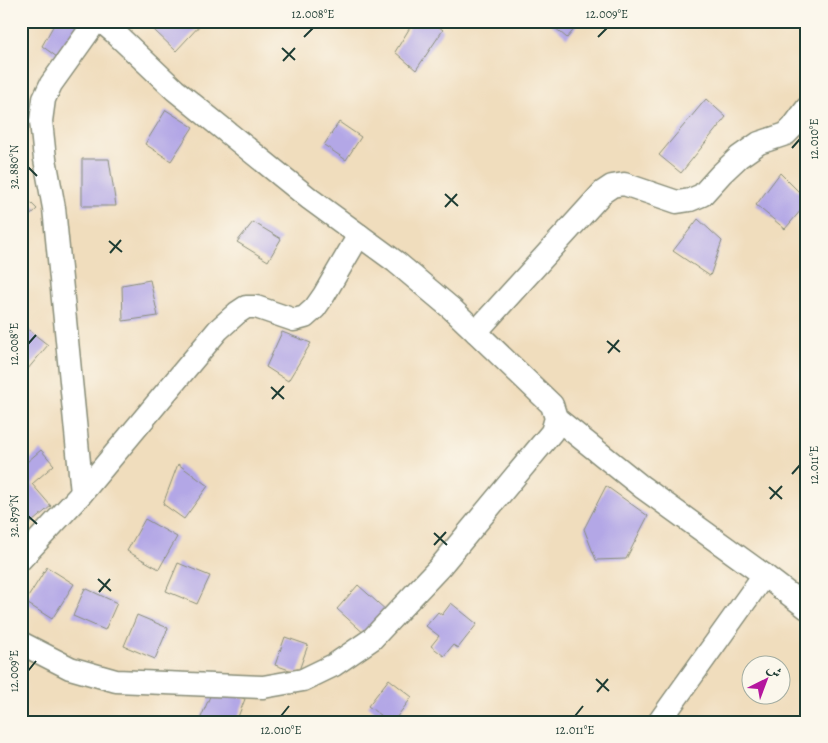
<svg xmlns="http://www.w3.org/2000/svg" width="828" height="743" font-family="Alegreya,Amiri,serif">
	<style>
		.building { fill: #b3a7e6 }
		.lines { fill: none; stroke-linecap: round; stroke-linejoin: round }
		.minor-casing { stroke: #888d78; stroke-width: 25 }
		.minor { stroke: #fff; stroke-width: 22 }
		.ticks { fill: none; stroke: #1f3d34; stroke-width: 2 }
		.neatline { fill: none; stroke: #1f3d34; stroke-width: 2 }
		.ticks-label { font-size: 12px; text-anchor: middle; fill: #1f3d34 }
	</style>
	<rect width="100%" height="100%" fill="#fbf7ec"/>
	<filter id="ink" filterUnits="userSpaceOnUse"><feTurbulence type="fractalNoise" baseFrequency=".02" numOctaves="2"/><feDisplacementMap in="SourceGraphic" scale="10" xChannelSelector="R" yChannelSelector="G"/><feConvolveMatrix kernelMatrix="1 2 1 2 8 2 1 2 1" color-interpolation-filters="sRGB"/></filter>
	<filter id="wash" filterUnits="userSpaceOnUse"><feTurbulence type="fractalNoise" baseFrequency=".0096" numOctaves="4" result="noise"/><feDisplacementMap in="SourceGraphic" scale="20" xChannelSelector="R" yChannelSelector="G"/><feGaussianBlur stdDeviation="1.12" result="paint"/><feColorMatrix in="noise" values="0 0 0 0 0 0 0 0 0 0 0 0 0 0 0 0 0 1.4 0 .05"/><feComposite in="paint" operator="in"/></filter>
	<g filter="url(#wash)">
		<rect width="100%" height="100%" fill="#f0ddbd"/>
		<g id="blocks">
			<g class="building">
				<path d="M56 21H77L83 26 61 60 42 46Z"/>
				<path d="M162 21H200L202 23 176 51 154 30Z"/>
				<path d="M414 21H432L443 30 416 70 395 52Z"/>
				<path d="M547 21H581L567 38Z"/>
				<path d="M706 99 726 117 681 173 659 155Z"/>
				<path d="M166 110 193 127 171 161 145 144Z"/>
				<path d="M339 122 361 137 346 160 324 145Z"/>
				<path d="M82 159H109L116 206H82Z"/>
				<path d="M780 173 807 200V203L785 229 756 205Z"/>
				<path d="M21 193 37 209 21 224Z"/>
				<path d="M698 219 722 241 710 276 673 251Z"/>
				<path d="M253 222 281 239 268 261 237 242Z"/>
				<path d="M150 280 158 316 123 321 122 285Z"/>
				<path d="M21 324 48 345 27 370 21 366Z"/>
				<path d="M282 332 311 343 288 381 266 367Z"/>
				<path d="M41 450 54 465 32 484 51 506 26 527 21 522V467Z"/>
				<path d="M178 464 208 486 184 519 163 504Z"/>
				<path d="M606 486 648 516 626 559 596 560 584 529Z"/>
				<path d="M145 519 177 537 159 569 127 551Z"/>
				<path d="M178 563 210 576 197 604 166 591Z"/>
				<path d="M47 567 74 584 52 619 25 602Z"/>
				<path d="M358 585 387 611 367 636 337 609Z"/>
				<path d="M85 588 117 603 105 630 73 616Z"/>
				<path d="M451 603 477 624 458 648 453 645 444 656 431 646 439 636 426 626 438 612 442 615Z"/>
				<path d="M137 615 168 628 155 659 124 646Z"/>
				<path d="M285 637 308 645 298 673 275 665Z"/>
				<path d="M389 679 412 697 393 722H389L368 706Z"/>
				<path d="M214 687 245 699 236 722H199Z"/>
			</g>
		</g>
	</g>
	<g filter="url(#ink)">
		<use href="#blocks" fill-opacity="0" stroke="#888d78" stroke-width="1"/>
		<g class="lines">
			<g class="minor-casing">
				<g id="minor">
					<path d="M476 332 603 192 612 186 624 184 677 202 690 200 702 195 721 174 739 157 759 143 786 134 793 127 807 108"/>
					<path d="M556 418 642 487 764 575 807 608"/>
					<path d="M82 493 54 208 45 159 41 121 44 99 51 84 96 21"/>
					<path d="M21 559 82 493 218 330 237 313 246 307H256L294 320 305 317 315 308 324 295 359 235"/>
					<path d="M21 643 70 668 116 681 263 687 303 680 334 665 372 639 439 568 552 432 556 418 552 405 452 309 396 262 310 199 175 90 115 33 101 21"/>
					<path d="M659 722 764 575"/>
				</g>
			</g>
			<use href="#minor" class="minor"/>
		</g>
	</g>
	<path class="ticks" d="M304 37 313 28M598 37 607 28M282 48 295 60M283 61 295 48M792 148 800 139M28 167 37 176M445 194 458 206M445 207 457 194M109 241 122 252M110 253 121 240M607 341 620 352M28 344 36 335M608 353 619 340M271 387 284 399M272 399 284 386M792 474 800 465M769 487 782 499M770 499 782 486M28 516 37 524M434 533 447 545M434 545 446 532M98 579 111 591M99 592 110 579M28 671 36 661M596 679 609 691M597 692 608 679M281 716 289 706M575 716 583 706"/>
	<rect width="828" height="743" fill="none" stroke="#fbf7ec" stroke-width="55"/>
	<g transform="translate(766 680) rotate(42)"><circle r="24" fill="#fbf7ec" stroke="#a3ada2"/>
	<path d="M0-4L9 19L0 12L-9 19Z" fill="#b5179e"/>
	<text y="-8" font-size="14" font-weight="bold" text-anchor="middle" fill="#1f3d34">ش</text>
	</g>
	<rect x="28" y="28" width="772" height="688" class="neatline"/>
	<g class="ticks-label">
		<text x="313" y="18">12.008°E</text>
		<text x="607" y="18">12.009°E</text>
		<text transform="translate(814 139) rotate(-90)" y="4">12.010°E</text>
		<text transform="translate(14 167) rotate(-90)" y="4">32.880°N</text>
		<text transform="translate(14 344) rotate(-90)" y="4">12.008°E</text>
		<text transform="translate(814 465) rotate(-90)" y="4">12.011°E</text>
		<text transform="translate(14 516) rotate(-90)" y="4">32.879°N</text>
		<text transform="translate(14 671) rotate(-90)" y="4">12.009°E</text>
		<text x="281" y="734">12.010°E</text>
		<text x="575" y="734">12.011°E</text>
	</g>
</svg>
